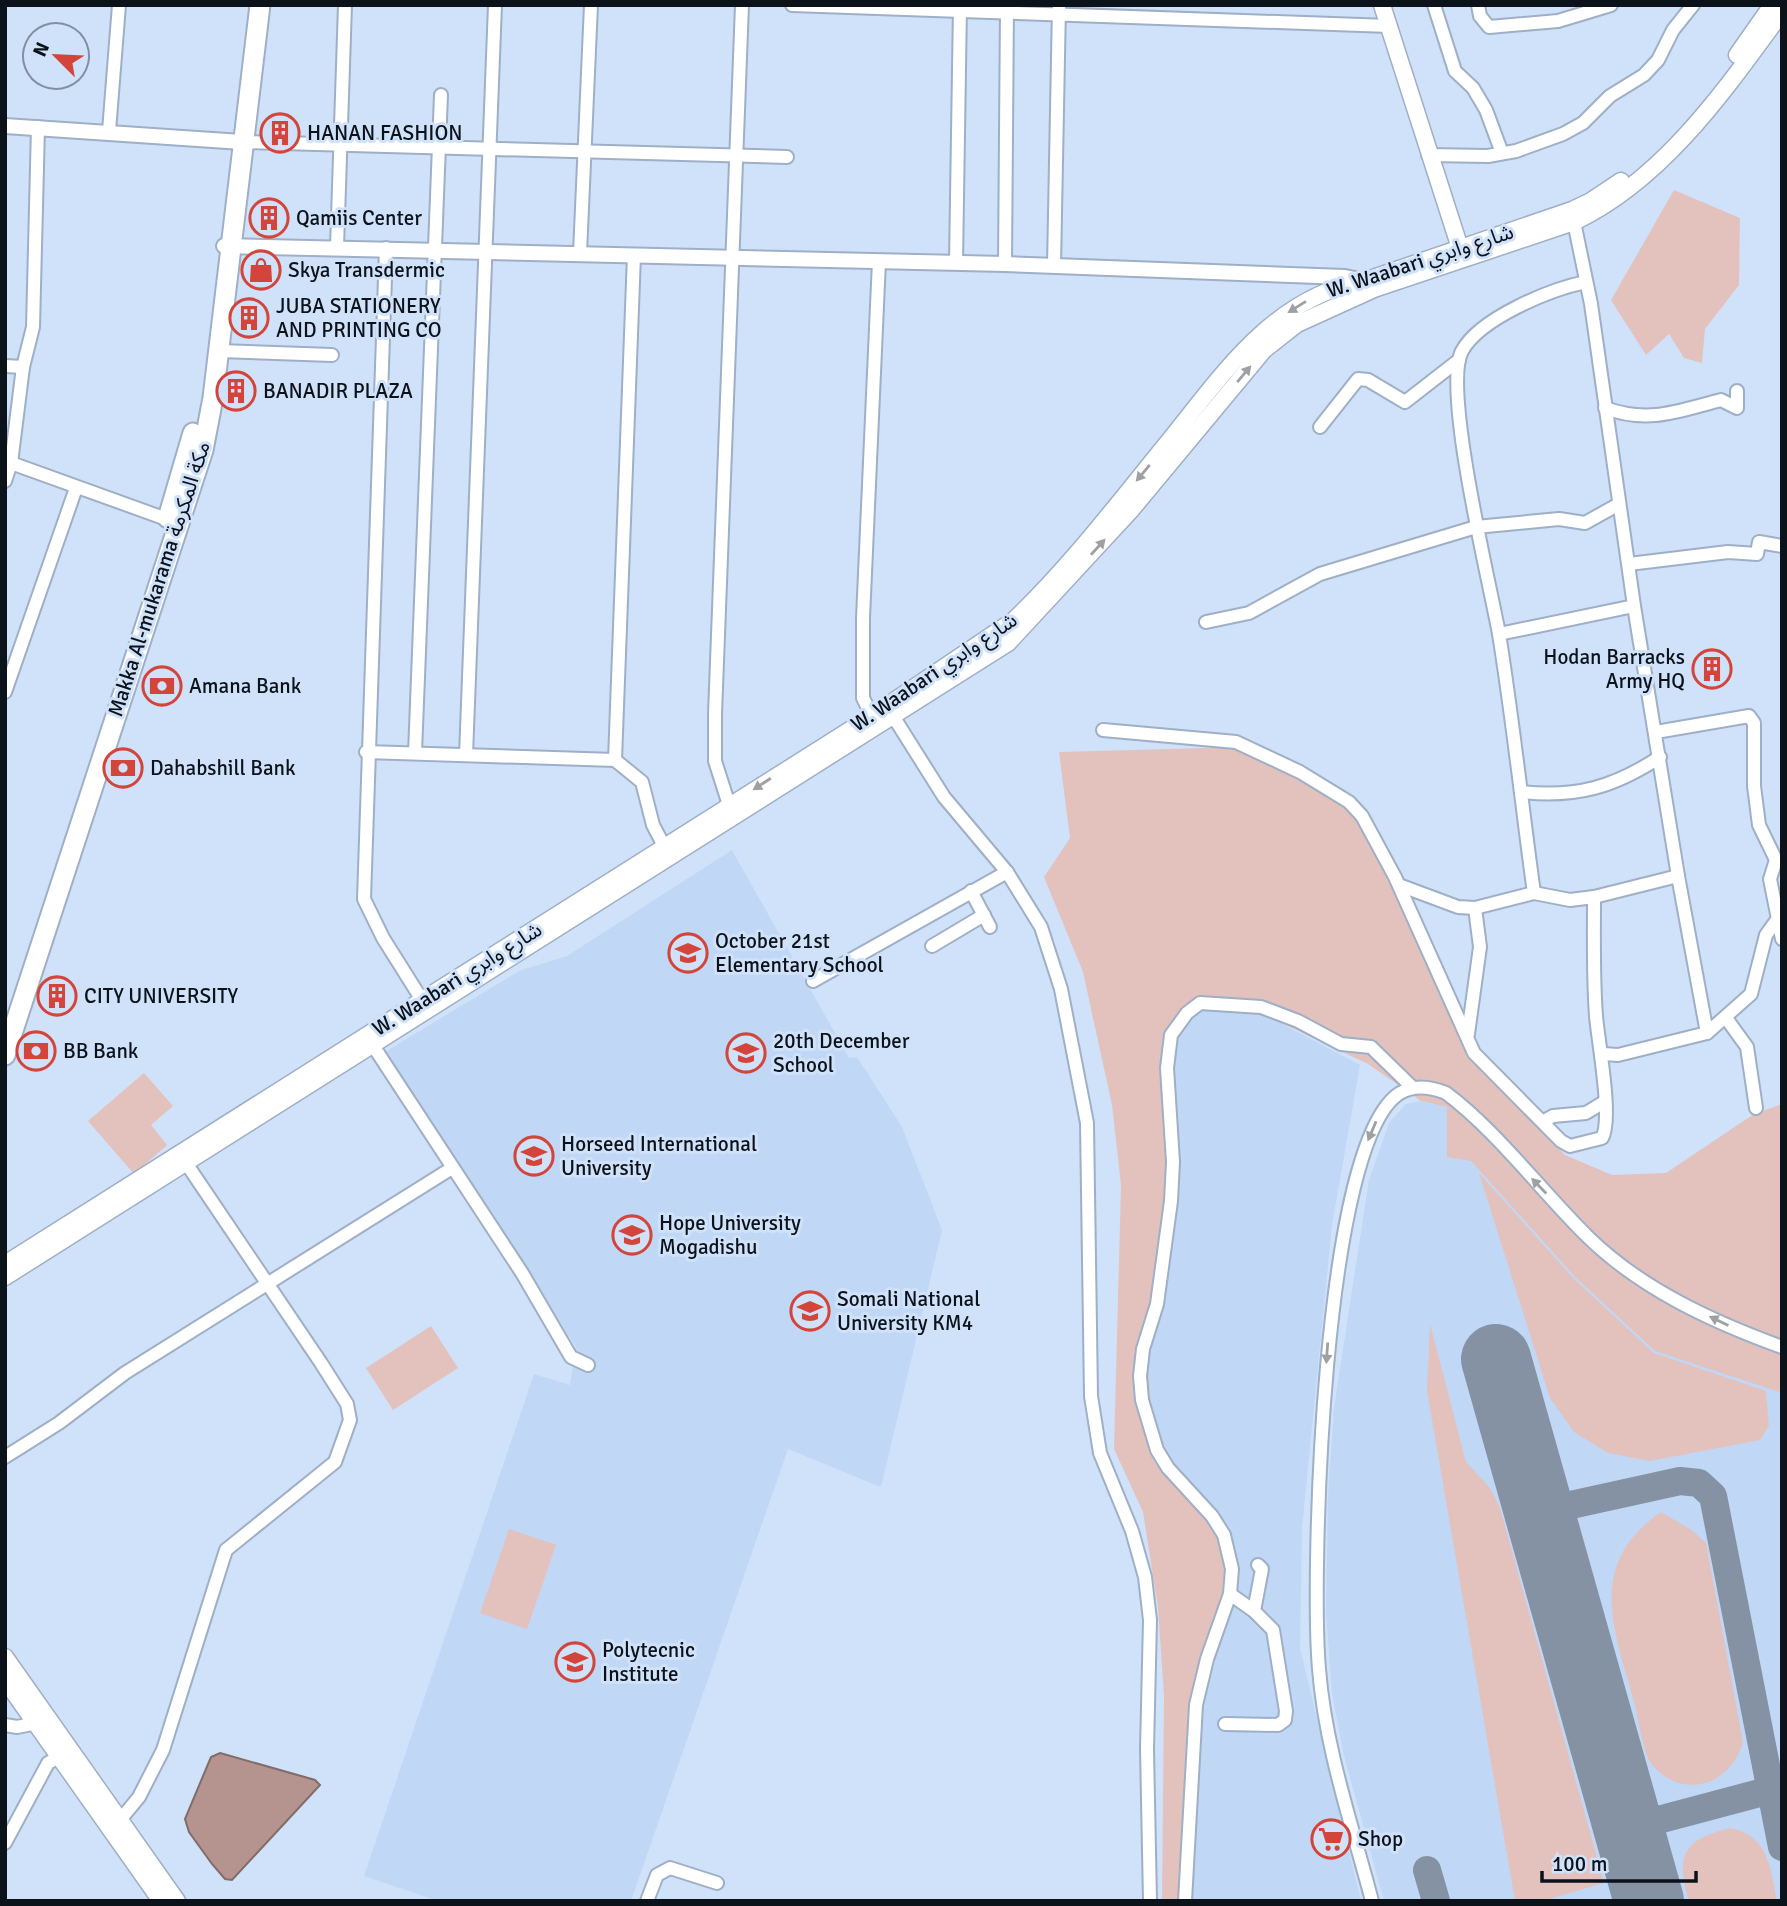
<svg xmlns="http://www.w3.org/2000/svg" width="1787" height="1906" font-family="Signika,'Noto Sans Arabic',sans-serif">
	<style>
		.built { fill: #c0d7f5 }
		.green { fill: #e3c2bd }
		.water { fill: #b5938e; stroke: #826c6b; stroke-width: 2 }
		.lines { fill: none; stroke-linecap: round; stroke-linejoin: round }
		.taxiway { stroke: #8492a4; stroke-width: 28 }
		.runway { stroke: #8492a4; stroke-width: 70 }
		.minor-casing { stroke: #9eafc6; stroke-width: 16 }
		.tertiary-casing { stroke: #9eafc6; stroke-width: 18 }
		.secondary-casing { stroke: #9eafc6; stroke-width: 19 }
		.trunk-casing { stroke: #9eafc6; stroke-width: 23 }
		.minor { stroke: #fff; stroke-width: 12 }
		.tertiary { stroke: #fff; stroke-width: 14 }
		.secondary { stroke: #fff; stroke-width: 16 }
		.trunk { stroke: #fff; stroke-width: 19 }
		.oneway { fill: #9ea0a3 }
		.labels { text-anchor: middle; stroke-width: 6; stroke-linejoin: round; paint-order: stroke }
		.poi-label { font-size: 21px; fill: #0c121a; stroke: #d0e2fa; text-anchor: start }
		.street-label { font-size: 21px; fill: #0c121a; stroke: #d0e2fa }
	</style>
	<rect width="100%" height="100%" fill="#d0e2fa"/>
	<g class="built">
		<path d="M732 850 849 1058 857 1057 902 1127 942 1230 881 1487 788 1449 631 1901H438L364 1876 534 1374 570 1385 576 1347 385 1052 519 971 567 956Z"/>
		<path d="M1199 1009 1267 1016 1360 1065 1332 1225 1302 1528 1300 1648 1361 1901H1187L1146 1346 1173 1112 1175 1039Z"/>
		<path d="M1421 1101 1447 1107 1471 1161 1574 1276 1782 1393V1901H1384L1344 1756 1332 1694 1326 1613 1328 1495 1334 1408 1369 1180 1389 1123 1406 1104Z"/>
	</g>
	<g class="green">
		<path d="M1674 190 1740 218 1739 285 1705 329 1702 363 1684 358 1669 334 1646 355 1611 300Z"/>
		<path d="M1242 747 1353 807 1477 1058 1565 1155 1612 1175 1666 1173 1754 1114 1782 1104V1393L1655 1351 1574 1276 1471 1161 1447 1157V1107L1421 1101 1368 1064 1267 1016 1199 1009 1175 1038 1172 1218 1146 1346 1154 1440 1222 1527 1232 1592 1201 1685 1187 1901H1162L1164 1696 1158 1607 1143 1512 1114 1449 1121 1185 1112 1105 1083 972 1044 877 1070 838 1059 752Z"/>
		<path d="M144 1073 173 1106 151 1125 167 1145 134 1174 88 1121Z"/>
		<path d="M1479 1173 1573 1278 1654 1353 1766 1391 1769 1426 1760 1440 1650 1461 1608 1453 1574 1432 1550 1398Z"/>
		<path d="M1430 1324 1466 1462 1490 1488 1500 1508 1604 1883 1542 1901H1515L1427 1391Z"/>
		<path d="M431 1326 458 1368 393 1410 366 1368Z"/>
		<path d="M1661 1512 1690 1529 1706 1543 1743 1742C1731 1784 1685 1801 1653 1766 1644 1757 1638 1719 1635 1705 1615 1632 1584 1565 1661 1512Z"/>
		<path d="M509 1529 556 1545 527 1629 480 1613Z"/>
		<path d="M1730 1828C1769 1836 1770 1867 1777 1901H1689C1676 1855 1682 1840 1730 1828Z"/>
	</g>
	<path class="water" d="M220 1753 315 1780 320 1785 232 1880 225 1879 212 1864 189 1832 185 1819 211 1757Z"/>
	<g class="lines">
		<g class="taxiway">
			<path d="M1539 1512 1680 1481 1699 1483 1713 1496 1782 1847"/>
			<path d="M1628 1828 1771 1790"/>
			<path d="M1427 1870 1436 1901"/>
		</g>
		<path class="runway" d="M1496 1359 1649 1901"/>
		<g class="minor-casing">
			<g id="minor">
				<path d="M792 5 1389 26"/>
				<path d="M1434 5 1455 71 1473 88 1486 110 1502 153"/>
				<path d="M1478 5 1480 16 1489 27 1558 21 1611 5"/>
				<path d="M109 131 119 5"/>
				<path d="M242 142 787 157"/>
				<path d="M1428 155 1488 156 1516 151 1563 134 1583 123 1610 96 1644 75 1658 60 1673 30 1693 5"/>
				<path d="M1573 217 1591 304 1634 606 1678 876 1707 1033 1618 1055 1603 1054"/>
				<path d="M337 247 345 5"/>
				<path d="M386 248 364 899 383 938 422 1000"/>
				<path d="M580 253 591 5"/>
				<path d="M956 263 960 5"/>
				<path d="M1005 264 1007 5"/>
				<path d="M1054 266 1059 5"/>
				<path d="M219 351 332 355"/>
				<path d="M5 366 23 367"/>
				<path d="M1605 408C1649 424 1678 411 1721 400L1737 408V391"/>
				<path d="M1320 427 1358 379 1368 380 1405 402 1459 360"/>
				<path d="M11 463 172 521"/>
				<path d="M5 481 11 463 23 367 33 327 38 127"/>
				<path d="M1629 564 1728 552 1757 554 1759 542 1782 546"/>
				<path d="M1206 622 1249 613 1320 574 1476 527 1559 519 1585 523 1619 504"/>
				<path d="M1499 634 1634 606"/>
				<path d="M5 692 76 488"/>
				<path d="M872 716 863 698V618L879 261"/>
				<path d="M893 716 944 797 1007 872 1041 927 1061 989 1087 1123 1091 1396 1100 1453 1132 1531 1145 1577 1150 1620 1147 1749 1150 1901"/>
				<path d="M1103 730 1236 742 1300 772 1349 802 1362 816 1395 877 1474 1053 1561 1141 1570 1146 1602 1138C1613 1119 1598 1041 1596 1016 1593 976 1594 937 1594 897"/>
				<path d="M1656 732 1749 716 1754 723V786L1759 825 1776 860 1770 879 1782 939"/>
				<path d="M366 752 615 760 642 782 653 825 664 846"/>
				<path d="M415 753 441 95"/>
				<path d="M466 755 495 5"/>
				<path d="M615 760 634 255"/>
				<path d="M1521 792C1577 798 1614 787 1660 757"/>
				<path d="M729 805 715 761V714L742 5"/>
				<path d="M1399 885 1458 907 1475 908 1534 893 1570 900 1594 897 1678 876"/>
				<path d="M971 891 990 927"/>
				<path d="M1534 893C1522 807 1513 720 1499 634 1490 584 1442 388 1462 351 1480 318 1551 289 1586 282"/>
				<path d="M932 946 984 915"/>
				<path d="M813 981 1007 872"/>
				<path d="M1726 1018 1747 1047 1756 1108"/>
				<path d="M1707 1033 1751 994 1766 935 1779 917"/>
				<path d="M1468 1034 1480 947 1475 908"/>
				<path d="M372 1044 522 1273 571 1357 588 1365"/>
				<path d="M1544 1121 1553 1116 1586 1113 1604 1102"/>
				<path d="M5 1457 59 1423 125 1373 452 1168"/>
				<path d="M1254 1611 1262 1569 1258 1565"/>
				<path d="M1225 1724 1278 1725 1285 1720 1286 1711 1273 1630 1254 1611 1230 1594"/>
				<path d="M5 1725 17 1727 42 1722"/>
				<path d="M116 1825 139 1797 163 1750 226 1550 335 1462 350 1420 347 1404 321 1363 186 1163"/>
				<path d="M5 1843 48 1763 66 1753"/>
				<path d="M647 1901 657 1875 670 1868 717 1883"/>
				<path d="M1185 1901 1196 1705 1207 1659 1230 1594 1232 1569 1224 1535 1212 1516 1168 1468 1157 1450 1142 1400 1140 1376 1143 1349 1157 1304 1171 1201 1173 1162 1167 1068 1171 1035 1187 1013 1200 1003 1261 1007 1298 1021 1341 1044 1371 1047 1412 1087"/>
				<path d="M1372 1901C1352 1825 1325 1747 1319 1669 1311 1575 1322 1141 1400 1093 1415 1084 1431 1087 1446 1093 1497 1131 1542 1192 1588 1237 1641 1289 1713 1322 1782 1347"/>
			</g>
		</g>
		<g class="tertiary-casing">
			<g id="tertiary">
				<path d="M5 126 242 142"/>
				<path d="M224 246 1005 264 1345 277 1364 281"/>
			</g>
		</g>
		<g class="secondary-casing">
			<g id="secondary">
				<path d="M1382 5 1460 248"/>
				<path d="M1737 55 1772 5"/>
				<path d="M5 1264 872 716 1013 621C1068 569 1116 506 1164 447 1219 380 1271 297 1364 281L1572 210 1591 201 1621 181"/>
				<path d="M5 1277 1008 643 1132 509 1264 350 1297 324 1374 289 1574 222C1663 180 1725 90 1782 12"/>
				<path d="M5 1657 177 1901"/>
				<path d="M5 1680 161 1901"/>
			</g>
		</g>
		<g class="trunk-casing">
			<g id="trunk">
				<path d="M168 518 193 433"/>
				<path d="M5 1055 203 450 213 398 260 5"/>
			</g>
		</g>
		<use href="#minor" class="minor"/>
		<use href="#tertiary" class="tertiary"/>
		<use href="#secondary" class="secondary"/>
		<use href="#trunk" class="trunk"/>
	</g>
	<defs><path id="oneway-solid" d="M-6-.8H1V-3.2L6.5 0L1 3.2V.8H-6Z" transform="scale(1.75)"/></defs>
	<g class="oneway">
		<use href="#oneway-solid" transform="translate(1297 307) rotate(148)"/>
		<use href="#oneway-solid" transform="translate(1244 374) rotate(-50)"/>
		<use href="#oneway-solid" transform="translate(1143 473) rotate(130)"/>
		<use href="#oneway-solid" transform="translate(1098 547) rotate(-48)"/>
		<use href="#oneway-solid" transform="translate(762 784) rotate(147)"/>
		<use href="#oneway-solid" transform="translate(1372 1131) rotate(113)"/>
		<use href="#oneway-solid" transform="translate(1539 1186) rotate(-134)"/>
		<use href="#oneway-solid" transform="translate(1719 1321) rotate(-154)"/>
		<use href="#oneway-solid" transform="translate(1327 1353) rotate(94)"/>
	</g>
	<defs>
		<g id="building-ring" transform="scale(2.0125)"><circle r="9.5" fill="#d0e2fa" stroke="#d3453a" stroke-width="1.5"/><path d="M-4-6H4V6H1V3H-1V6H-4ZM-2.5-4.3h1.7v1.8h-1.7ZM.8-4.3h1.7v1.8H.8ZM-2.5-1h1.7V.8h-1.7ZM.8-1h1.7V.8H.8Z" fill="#d3453a"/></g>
		<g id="shop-ring" transform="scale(2.0125)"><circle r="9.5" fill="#d0e2fa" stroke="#d3453a" stroke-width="1.5"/><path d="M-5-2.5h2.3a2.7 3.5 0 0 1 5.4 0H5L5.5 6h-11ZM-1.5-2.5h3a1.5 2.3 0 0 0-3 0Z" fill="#d3453a"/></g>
		<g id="bank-ring" transform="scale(2.0125)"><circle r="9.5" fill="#d0e2fa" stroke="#d3453a" stroke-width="1.5"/><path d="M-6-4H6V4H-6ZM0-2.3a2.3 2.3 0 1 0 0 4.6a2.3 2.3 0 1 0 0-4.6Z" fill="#d3453a"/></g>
		<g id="school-ring" transform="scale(2.0125)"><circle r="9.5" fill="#d0e2fa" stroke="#d3453a" stroke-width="1.5"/><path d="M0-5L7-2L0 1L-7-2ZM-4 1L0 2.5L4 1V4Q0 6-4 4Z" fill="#d3453a"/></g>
		<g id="university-ring" transform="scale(2.0125)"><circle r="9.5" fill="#d0e2fa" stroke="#d3453a" stroke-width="1.5"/><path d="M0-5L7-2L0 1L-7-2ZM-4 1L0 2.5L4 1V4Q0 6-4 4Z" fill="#d3453a"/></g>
		<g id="supermarket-ring" transform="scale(2.0125)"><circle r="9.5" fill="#d0e2fa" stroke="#d3453a" stroke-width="1.5"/><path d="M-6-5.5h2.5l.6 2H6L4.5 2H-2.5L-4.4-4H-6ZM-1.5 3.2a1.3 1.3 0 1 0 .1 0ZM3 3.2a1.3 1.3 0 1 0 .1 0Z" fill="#d3453a"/></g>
	</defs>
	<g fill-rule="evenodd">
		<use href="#building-ring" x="280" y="133"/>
		<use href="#building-ring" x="269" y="218"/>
		<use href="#shop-ring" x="261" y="270"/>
		<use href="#building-ring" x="249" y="318"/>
		<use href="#building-ring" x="236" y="391"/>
		<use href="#building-ring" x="1712" y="669"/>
		<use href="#bank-ring" x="162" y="686"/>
		<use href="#bank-ring" x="123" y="768"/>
		<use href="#school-ring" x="688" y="953"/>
		<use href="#building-ring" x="57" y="996"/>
		<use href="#bank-ring" x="36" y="1051"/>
		<use href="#school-ring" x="746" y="1053"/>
		<use href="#university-ring" x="534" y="1156"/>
		<use href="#university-ring" x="632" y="1235"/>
		<use href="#university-ring" x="810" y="1311"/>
		<use href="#school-ring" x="575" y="1662"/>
		<use href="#supermarket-ring" x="1331" y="1839"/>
	</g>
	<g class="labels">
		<g class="poi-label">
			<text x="307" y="140">HANAN FASHION</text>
			<text x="296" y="225">Qamiis Center</text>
			<text x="288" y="277">Skya Transdermic</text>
			<text x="276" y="313">JUBA STATIONERY<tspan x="276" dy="24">AND PRINTING CO</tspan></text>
			<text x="263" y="398">BANADIR PLAZA</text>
			<text x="1685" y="664" text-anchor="end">Hodan Barracks<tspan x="1685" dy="24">Army HQ</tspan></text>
			<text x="189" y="693">Amana Bank</text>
			<text x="150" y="775">Dahabshill Bank</text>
			<text x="715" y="948">October 21st<tspan x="715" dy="24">Elementary School</tspan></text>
			<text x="84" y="1003">CITY UNIVERSITY</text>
			<text x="773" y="1048">20th December<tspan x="773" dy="24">School</tspan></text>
			<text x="63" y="1058">BB Bank</text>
			<text x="561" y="1151">Horseed International<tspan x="561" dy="24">University</tspan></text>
			<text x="659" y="1230">Hope University<tspan x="659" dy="24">Mogadishu</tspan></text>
			<text x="837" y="1306">Somali National<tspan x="837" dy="24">University KM4</tspan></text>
			<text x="602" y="1657">Polytecnic<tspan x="602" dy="24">Institute</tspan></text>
			<text x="1358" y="1846">Shop</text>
		</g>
		<g class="street-label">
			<text transform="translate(1420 261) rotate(-18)" y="7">W. Waabari شارع وابري</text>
			<text transform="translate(159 579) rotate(-72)" y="7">Makka Al-mukarama مكة المكرمة</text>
			<text transform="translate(934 672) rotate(-34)" y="7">W. Waabari شارع وابري</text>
			<text transform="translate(457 979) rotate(-32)" y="7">W. Waabari شارع وابري</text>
		</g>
	</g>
	<rect width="1787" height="1906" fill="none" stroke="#0c121a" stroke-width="14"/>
	<g transform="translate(56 56) rotate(294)"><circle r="33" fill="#d0e2fa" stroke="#828fa0" stroke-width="2"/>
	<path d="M0-5L12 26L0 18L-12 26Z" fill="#d3453a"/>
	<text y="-10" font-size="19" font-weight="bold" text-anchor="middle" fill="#0c121a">N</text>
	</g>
	<path d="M1542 1871v10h154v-10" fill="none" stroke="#0c121a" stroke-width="3.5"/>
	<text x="1552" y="1871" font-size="21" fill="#0c121a" stroke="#d0e2fa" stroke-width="5" paint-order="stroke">100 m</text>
</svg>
